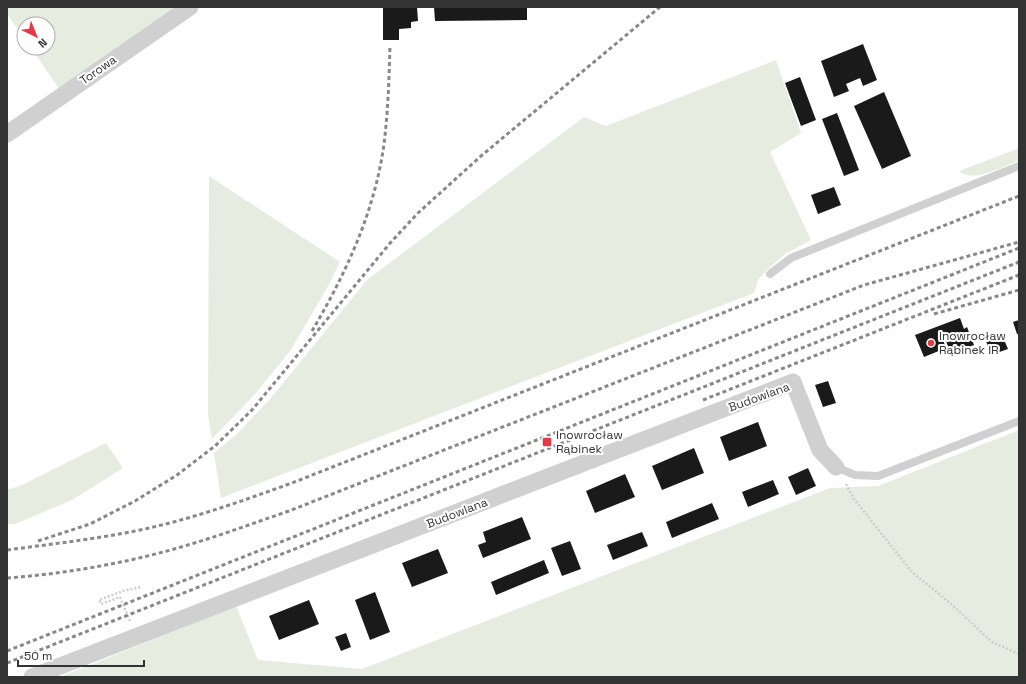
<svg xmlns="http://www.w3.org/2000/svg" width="1026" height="684" font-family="'Space Grotesk',sans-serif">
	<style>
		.green { fill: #e6ecdf }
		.building { fill: #1a1a1a }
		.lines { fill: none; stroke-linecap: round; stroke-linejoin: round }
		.path { stroke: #cdcdcd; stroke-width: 2.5; stroke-dasharray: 2 2; stroke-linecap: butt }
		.service { stroke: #d0d0d0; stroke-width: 8 }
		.minor { stroke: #d0d0d0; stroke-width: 17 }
		.rail { stroke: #888; stroke-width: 3; stroke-dasharray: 4 3; stroke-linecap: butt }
		.poi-dot { fill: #e63946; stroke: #fff; stroke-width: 1.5 }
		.labels { text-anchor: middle; stroke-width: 4; stroke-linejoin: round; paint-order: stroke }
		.street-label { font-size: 12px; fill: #333; stroke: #fff }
		.poi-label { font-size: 12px; fill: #333; stroke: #fff; text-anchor: start }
	</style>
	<rect width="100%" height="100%" fill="#fff"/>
	<g class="green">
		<path d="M7 7H180L60 90 31 48H48V24H24V38L7 14Z"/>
		<path d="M776 60 801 133 770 152 811 240 785 254 767 270 758 280 754 293 221 498 214 453 237 434 270 399 367 280 584 117 606 126Z"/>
		<path d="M1019 148V160C1005 166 972 184 959 171Z"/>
		<path d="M209 176 340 262 327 288 290 351 255 394 212 439 208 415Z"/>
		<path d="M1019 430V677H60L236 606 258 660 362 669 830 488 878 486Z"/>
		<path d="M106 443 123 468 72 500 15 524H7V490L22 485Z"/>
	</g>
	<g class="building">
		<path d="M383 7H417L418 21 411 22V28L399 29V40H383Z"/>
		<path d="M434 7H527V20L435 21Z"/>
		<path d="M863 44 877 80 863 86 860 78 846 84 849 91 834 97 821 61Z"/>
		<path d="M800 77 816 120 801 126 785 83Z"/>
		<path d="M884 92 911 156 882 169 854 106Z"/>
		<path d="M837 113 859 170 844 176 822 119Z"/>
		<path d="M834 187 841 205 818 214 811 195Z"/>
		<path d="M960 318 964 329 967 327 974 345 951 354 944 336 942 337 946 348 924 357 915 335Z"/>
		<path d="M1019 320V334H1017L1013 322Z"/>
		<path d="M1002 335 1008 349 991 355 986 341Z"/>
		<path d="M828 381 836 403 823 407 815 385Z"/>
		<path d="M758 422 767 446 729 461 720 437Z"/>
		<path d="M694 448 704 473 662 490 652 466Z"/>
		<path d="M808 468 816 486 796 495 788 477Z"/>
		<path d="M625 474 635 497 595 513 586 491Z"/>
		<path d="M773 480 779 494 748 507 742 492Z"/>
		<path d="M712 503 719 519 672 538 666 522Z"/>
		<path d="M522 517 531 539 483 558 478 545 486 542 483 532Z"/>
		<path d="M642 532 648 546 613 560 607 545Z"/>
		<path d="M570 541 581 569 562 576 551 548Z"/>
		<path d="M438 549 448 573 412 587 402 563Z"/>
		<path d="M544 560 549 573 496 595 491 582Z"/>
		<path d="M375 592 390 632 370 640 355 600Z"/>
		<path d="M309 600 319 624 279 640 269 616Z"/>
		<path d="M346 633 351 647 341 651 335 637Z"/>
	</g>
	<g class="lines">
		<g class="path">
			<path d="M846 484 854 499 912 572 950 603 992 642 1019 654"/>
			<path d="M130 621 120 597 101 604 99 600 123 591 141 587"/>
		</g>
		<g class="service">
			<path d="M770 274 791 258 1019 166"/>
			<path d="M836 467 855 475 878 476 1019 421"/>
		</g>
		<g class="minor">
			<path d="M7 134 190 7"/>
			<path d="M32 677 793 382 820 450 836 467"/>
		</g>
		<g class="rail">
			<path d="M934 314 1019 290"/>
			<path d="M312 331C345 275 373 215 383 151 388 116 389 81 390 45"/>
			<path d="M703 400 1019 275"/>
			<path d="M38 541 90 524 135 501 177 475 215 446 252 410 391 242 418 213 481 156 660 7"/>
			<path d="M7 550C52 544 96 539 140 530 192 519 242 501 292 483L1019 196"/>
			<path d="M7 578C61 574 115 565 167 551 208 540 248 525 289 511L864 285 1019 242"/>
			<path d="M7 651 1019 248"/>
			<path d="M7 663 1019 262"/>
		</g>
	</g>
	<g class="poi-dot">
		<circle cx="931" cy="343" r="4"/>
		<rect x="542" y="437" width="10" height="10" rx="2"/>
	</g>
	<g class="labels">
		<g class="street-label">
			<text transform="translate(98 70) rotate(-35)" y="4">Torowa</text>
			<text transform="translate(759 397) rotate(-20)" y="4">Budowlana</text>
			<text transform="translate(457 513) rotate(-21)" y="4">Budowlana</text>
		</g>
		<g class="poi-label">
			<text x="939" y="340">Inowrocław<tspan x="939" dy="14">Rąbinek IR</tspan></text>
			<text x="556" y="439">Inowrocław<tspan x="556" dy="14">Rąbinek</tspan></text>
		</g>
	</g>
	<rect width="1026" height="684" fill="none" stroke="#333333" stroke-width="16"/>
	<g transform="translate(36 36) rotate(137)"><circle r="19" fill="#ffffff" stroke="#adadad"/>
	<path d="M0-3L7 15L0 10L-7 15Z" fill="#e63946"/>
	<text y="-6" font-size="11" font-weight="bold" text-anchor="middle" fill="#333333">N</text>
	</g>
	<path d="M18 660v6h126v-6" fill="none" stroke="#333333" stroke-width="2"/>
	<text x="24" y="660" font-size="12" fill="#333333" stroke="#ffffff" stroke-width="3" paint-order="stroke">50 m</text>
</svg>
